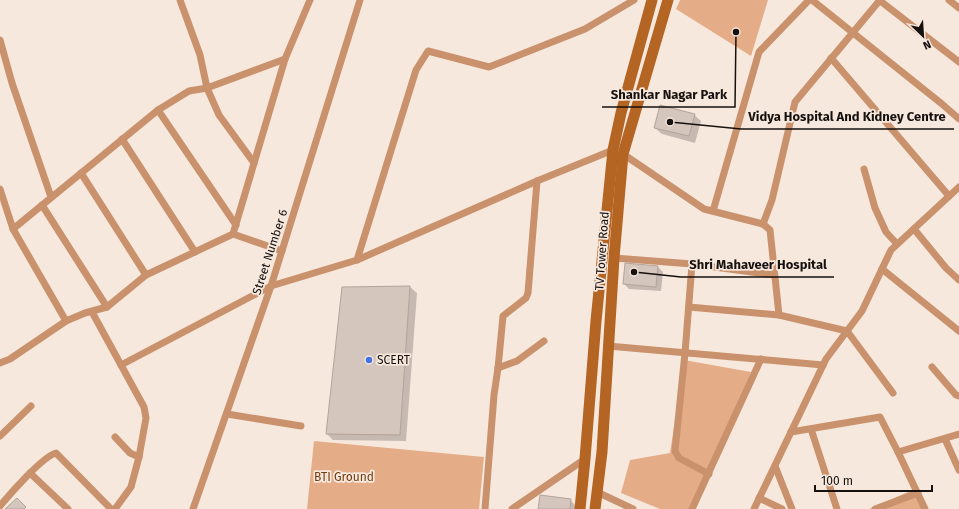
<svg xmlns="http://www.w3.org/2000/svg" width="959" height="509" font-family="'Fira Sans',sans-serif">
	<style>
		.green { fill: #e5ad87 }
		.shadow { fill: #0003 }
		.building { fill: #d5c6bd; stroke: #b2a49a }
		.lines { fill: none; stroke-linecap: round; stroke-linejoin: round }
		.minor { stroke: #c9926d; stroke-width: 7 }
		.secondary { stroke: #b46423; stroke-width: 11 }
		.poi-dot { fill: #4572e4; stroke: #f7e8de; stroke-width: 1.5 }
		.labels { text-anchor: middle; stroke-width: 3.5; stroke-linejoin: round; paint-order: stroke }
		.street-label { font-size: 12px; fill: #16110e; stroke: #f7e8de }
		.poi-label { font-size: 12px; fill: #16110e; stroke: #f7e8de; text-anchor: start }
		.park-label { font-size: 12px; fill: #723b0c; stroke: #f7e8de }
		.leader { fill: none; stroke: #16110e; stroke-width: 1.5 }
		.callout-dot { fill: #16110e; stroke: #f7e8de; stroke-width: 1.5 }
		.callout-label { font-size: 13px; text-anchor: middle; font-weight: bold; fill: #16110e; stroke: #f7e8de; stroke-width: 3.5; stroke-linejoin: round; paint-order: stroke }
	</style>
	<rect width="100%" height="100%" fill="#f7e8de"/>
	<g class="green">
		<path d="M680 0H768L751 56 676 9Z"/>
		<path d="M684 360 751 372 711 467 689 509H660L621 493 630 460 670 453Z"/>
		<path d="M314 441 484 457 479 509H307Z"/>
		<path d="M915 489 922 509H869Z"/>
	</g>
	<g class="shadow">
		<path d="M694 115 701 121 695 143 662 134 655 128Z"/>
		<path d="M658 267 663 272 661 291 629 289 624 284Z"/>
		<path d="M410 287 417 293 406 441 333 440 327 434 343 288Z"/>
		<path d="M570 500 577 507V509H539Z"/>
	</g>
	<g class="building">
		<path d="M660 105 695 114 689 136 654 128Z"/>
		<path d="M625 263 658 266 656 287 623 284Z"/>
		<path d="M410 286 400 435 326 434 342 287Z"/>
		<path d="M540 495 571 499 570 509H538Z"/>
		<path d="M17 498 26 507 24 509H5Z"/>
	</g>
	<g class="lines">
		<g class="minor">
			<path d="M180 0 200 55 207 88 219 115 254 163"/>
			<path d="M812 0 942 104 959 119"/>
			<path d="M879 0 959 62"/>
			<path d="M949 0 959 8"/>
			<path d="M0 40 12 83 51 197"/>
			<path d="M831 58 949 196"/>
			<path d="M158 110 236 225"/>
			<path d="M122 139 195 252"/>
			<path d="M623 154 704 209 763 224 772 200 795 102 880 0"/>
			<path d="M864 169 875 208 886 232 897 244"/>
			<path d="M81 173 146 275"/>
			<path d="M0 189 13 229 158 110 189 91 207 88 285 59"/>
			<path d="M42 205 107 307"/>
			<path d="M713 211 759 52 809 0"/>
			<path d="M763 224 770 230 779 315"/>
			<path d="M13 229 66 321"/>
			<path d="M914 229 946 268 959 280"/>
			<path d="M282 251 233 234 285 59 310 0"/>
			<path d="M614 258 692 264 685 353 675 451 679 458 709 474"/>
			<path d="M357 260 416 70 428 51 489 67 585 29 634 0"/>
			<path d="M692 264 774 275"/>
			<path d="M882 269 959 331"/>
			<path d="M689 307 779 315 847 331 893 393"/>
			<path d="M92 312 144 407 146 418 139 457 131 487 115 509"/>
			<path d="M608 346 823 365"/>
			<path d="M0 363 10 359 66 321 85 313 107 307 146 275 233 234"/>
			<path d="M121 365 271 286 357 260 537 181 613 150"/>
			<path d="M932 367 956 395 959 396"/>
			<path d="M498 368 517 361 544 341"/>
			<path d="M227 414 301 426"/>
			<path d="M811 429 837 509"/>
			<path d="M791 432 880 417 898 452 959 434"/>
			<path d="M0 436 31 406"/>
			<path d="M115 437 130 453 139 457"/>
			<path d="M945 439 959 470"/>
			<path d="M898 452 925 509"/>
			<path d="M775 466 792 509"/>
			<path d="M30 473 68 509"/>
			<path d="M597 492 633 509"/>
			<path d="M759 498 782 509"/>
			<path d="M0 506C10 494 42 457 56 453L111 509"/>
			<path d="M193 509 271 286 360 0"/>
			<path d="M485 509 494 395 498 368 503 316 526 298 528 293 537 181"/>
			<path d="M512 509 585 459"/>
			<path d="M692 509 761 359"/>
			<path d="M754 509 826 359 862 311 891 250 959 187"/>
			<path d="M875 509 918 493"/>
		</g>
		<g class="secondary">
			<path d="M580 509 585 459 596 321 613 150 621 113 652 0"/>
			<path d="M595 509 602 452 614 258 623 154 668 0"/>
		</g>
	</g>
	<circle class="poi-dot" cx="369" cy="360" r="4"/>
	<g class="labels">
		<g class="street-label">
			<text transform="translate(602 251) rotate(-86)" y="4">TV Tower Road</text>
			<text transform="translate(270 252) rotate(-72)" y="4">Street Number 6</text>
		</g>
		<g class="poi-label">
			<text x="377" y="364">SCERT</text>
		</g>
		<g class="park-label">
			<text x="344" y="481">BTI Ground</text>
		</g>
	</g>
	<path class="leader" d="M736 32L735 107H602M670 122L741 129H954M634 272L681 277H834"/>
	<g class="callout-dot">
		<circle cx="736" cy="32" r="4"/>
		<circle cx="670" cy="122" r="4"/>
		<circle cx="634" cy="272" r="4"/>
	</g>
	<g class="callout-label">
		<text x="669" y="99">Shankar Nagar Park</text>
		<text x="847" y="121">Vidya Hospital And Kidney Centre</text>
		<text x="758" y="269">Shri Mahaveer Hospital</text>
	</g>
	<g transform="translate(923 36) rotate(155)" stroke="#f7e8de" stroke-width="3" paint-order="stroke">
	<path d="M0-3L7 15L0 10L-7 15Z" fill="#16110e"/>
	<text y="-6" font-size="11" font-weight="bold" text-anchor="middle" fill="#16110e">N</text>
	</g>
	<path d="M815 485v6h117v-6" fill="none" stroke="#16110e" stroke-width="2"/>
	<text x="821" y="485" font-size="12" fill="#16110e" stroke="#f7e8de" stroke-width="3" paint-order="stroke">100 m</text>
</svg>
